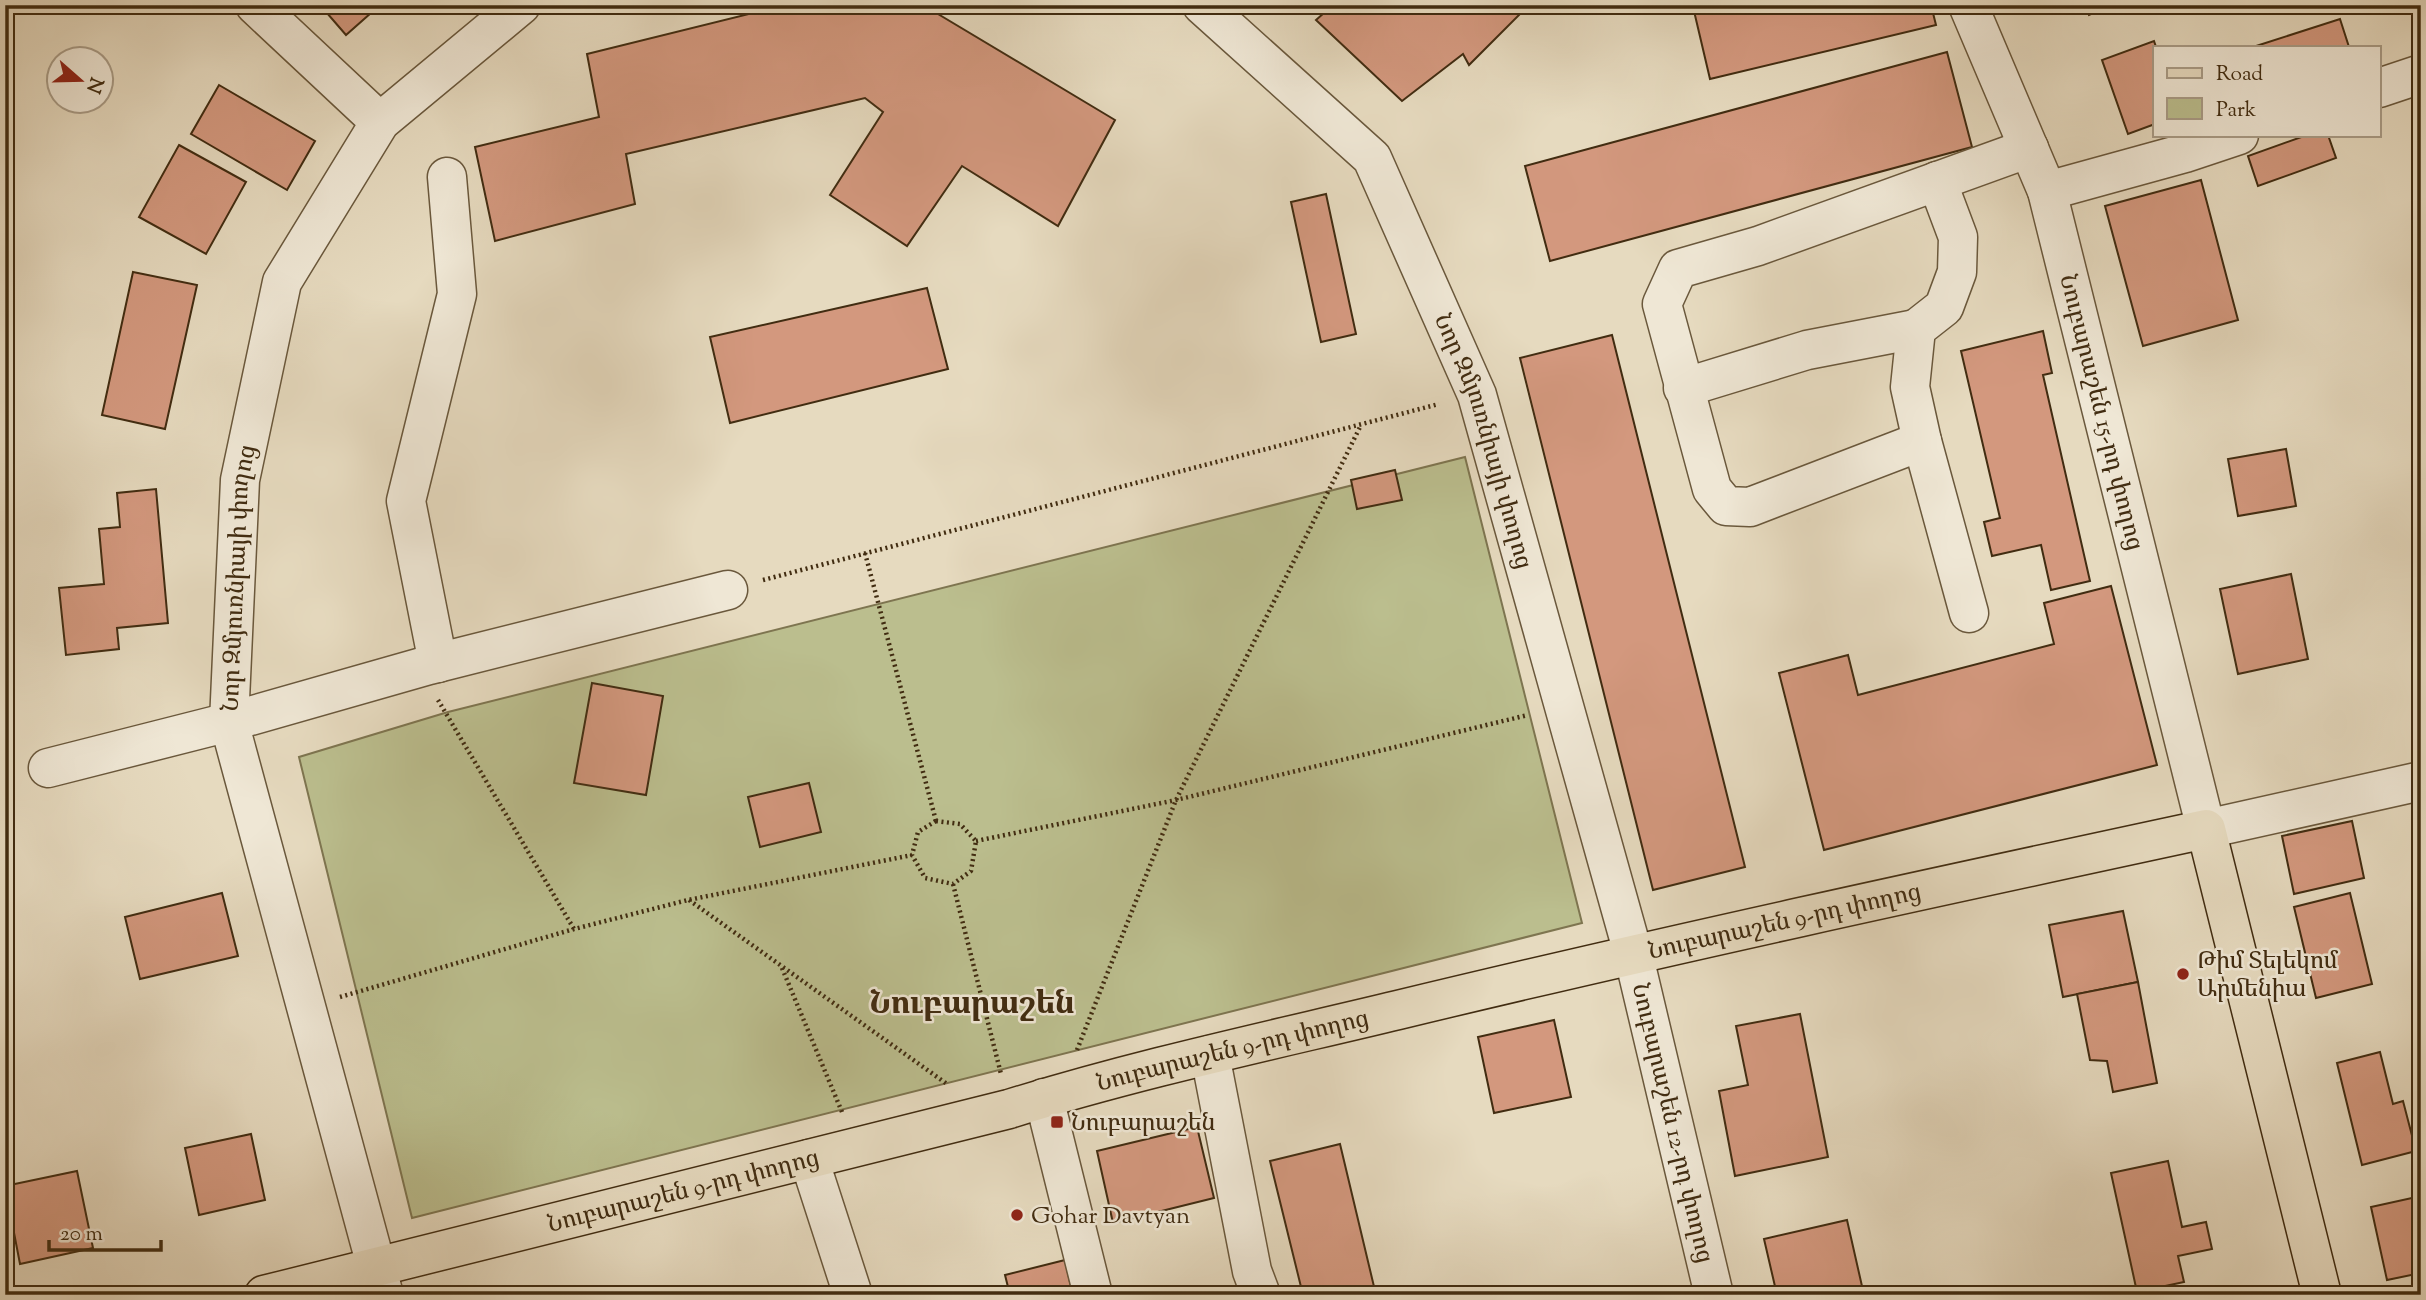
<svg xmlns="http://www.w3.org/2000/svg" width="2426" height="1300" font-family="'Sorts Mill Goudy','Noto Serif Armenian',serif">
	<style>
		.green { fill: #bbbe8e; stroke: #7e7550; stroke-width: 2 }
		.building { fill: #d3987e; stroke: #412c11; stroke-width: 2 }
		.lines { fill: none; stroke-linecap: round; stroke-linejoin: round }
		.minor-casing { stroke: #6a583c; stroke-width: 41 }
		.major-casing { stroke: #412c11; stroke-width: 41 }
		.path { stroke: #412c11; stroke-width: 4.5; stroke-dasharray: 2 3.5; stroke-linecap: butt }
		.minor { stroke: #efe7d5; stroke-width: 38 }
		.major { stroke: #e6dabf; stroke-width: 38 }
		.poi-dot { fill: #8f2418; stroke: #efe7d5; stroke-width: 2.5 }
		.labels { text-anchor: middle; stroke-width: 5; stroke-linejoin: round; paint-order: stroke }
		.street-label { font-size: 24px; fill: #412c11; stroke: #efe7d5 }
		.poi-label { font-size: 24px; fill: #412c11; stroke: #efe7d5; text-anchor: start }
		.district-label { font-size: 32px; font-weight: bold; fill: #412c11; stroke: #efe7d5 }
	</style>
	<rect width="100%" height="100%" fill="#e6dabf"/>
	<filter id="stains"><feTurbulence type="fractalNoise" baseFrequency=".00286" numOctaves="4"/><feColorMatrix values="0 0 0 0 .2 0 0 0 0 .09 0 0 0 0 .02 0 0 0 .5 -.17"/></filter>
	<radialGradient id="worn" r=".72"><stop offset=".6" stop-color="#630" stop-opacity="0"/><stop offset="1" stop-color="#630" stop-opacity=".3"/></radialGradient>
	<path class="green" d="M1465 457 1582 923 412 1218 299 757 448 712Z"/>
	<g class="building">
		<path d="M320 5H380L346 35Z"/>
		<path d="M785 5H928V8L1115 120 1058 226 962 166 907 246 830 195 883 112 865 98 626 154 635 204 495 241 475 147 599 117 587 54Z"/>
		<path d="M1333 5H1514L1521 13 1469 65 1463 54 1402 101 1316 20Z"/>
		<path d="M1720 5H1931L1936 25 1710 79 1694 11Z"/>
		<path d="M2085 5H2112L2089 15Z"/>
		<path d="M2340 19 2349 47H2253Z"/>
		<path d="M2154 41 2156 47 2155 124 2128 134 2102 60Z"/>
		<path d="M1947 52 1972 147 1550 261 1525 166Z"/>
		<path d="M219 85 315 141 287 190 191 134Z"/>
		<path d="M2307 135H2328L2336 158 2258 186 2248 156Z"/>
		<path d="M179 145 246 182 206 254 139 217Z"/>
		<path d="M2201 180 2238 320 2143 346 2105 206Z"/>
		<path d="M1326 194 1356 334 1321 342 1291 202Z"/>
		<path d="M133 272 197 285 165 429 102 415Z"/>
		<path d="M927 288 948 369 730 423 710 337Z"/>
		<path d="M2043 331 2052 373 2043 375 2090 581 2051 590 2041 545 1992 556 1984 522 2000 518 1961 351Z"/>
		<path d="M1612 335 1745 867 1653 890 1520 358Z"/>
		<path d="M2286 449 2296 506 2238 516 2228 459Z"/>
		<path d="M1395 470 1402 500 1357 509 1351 480Z"/>
		<path d="M156 489 168 623 117 628 119 649 66 655 59 588 104 584 99 529 120 527 117 493Z"/>
		<path d="M2291 574 2308 659 2238 674 2220 589Z"/>
		<path d="M2111 586 2157 765 1824 850 1779 673 1848 655 1858 695 2054 644 2044 603Z"/>
		<path d="M592 683 663 696 646 795 574 783Z"/>
		<path d="M809 783 821 832 760 847 748 797Z"/>
		<path d="M2352 821 2364 878 2294 894 2282 836Z"/>
		<path d="M222 893 238 956 140 979 125 917Z"/>
		<path d="M2350 893 2372 984 2316 998 2294 907Z"/>
		<path d="M2123 911 2138 982 2063 997 2049 925Z"/>
		<path d="M2138 982 2157 1083 2113 1092 2107 1061 2090 1060 2077 994Z"/>
		<path d="M1800 1014 1828 1157 1735 1176 1719 1091 1748 1085 1736 1026Z"/>
		<path d="M1554 1020 1571 1097 1494 1113 1478 1037Z"/>
		<path d="M2380 1052 2393 1104 2403 1101 2416 1151 2362 1165 2337 1063Z"/>
		<path d="M1197 1127 1214 1198 1113 1223 1097 1151Z"/>
		<path d="M251 1134 265 1200 199 1215 185 1148Z"/>
		<path d="M1340 1144 1376 1295H1303L1270 1161Z"/>
		<path d="M2168 1161 2182 1227 2206 1222 2212 1249 2178 1256 2184 1282 2137 1292 2111 1173Z"/>
		<path d="M77 1171 93 1248 20 1264 5 1186Z"/>
		<path d="M2421 1196V1273L2387 1280 2371 1207Z"/>
		<path d="M1847 1220 1864 1295H1777L1764 1239Z"/>
		<path d="M1065 1260 1073 1295H1010L1005 1275Z"/>
	</g>
	<g class="lines">
		<g class="minor-casing">
			<g id="minor">
				<path d="M255 5 380 122"/>
				<path id="s1" d="M1202 5 1372 158 1477 395 1633 953 1714 1295"/>
				<path id="s2" d="M1968 5 2047 191 2206 829 2421 781"/>
				<path d="M2379 88 2421 74"/>
				<path d="M1937 181 1958 237 1957 272 1944 307 1916 329 1910 387 1922 441 1969 613"/>
				<path d="M2047 191 2185 153 2239 135"/>
				<path d="M1683 388 1807 350 1916 329"/>
				<path d="M1922 441 1750 507 1726 506 1712 489 1662 304 1678 269 1758 246 2029 148"/>
				<path d="M438 663 406 501 457 294 447 177"/>
				<path d="M48 768 229 722 429 665 728 590"/>
				<path d="M1210 1055 1252 1271 1261 1295"/>
				<path d="M1044 1098 1093 1295"/>
				<path d="M809 1159 853 1295"/>
				<path id="s3" d="M384 1295 229 722 240 480 282 282 380 122 521 5"/>
			</g>
		</g>
		<g class="major-casing">
			<g id="major">
				<path id="s4" d="M264 1295 1009 1109C1137 1069 1269 1041 1398 1010 1667 945 1936 887 2206 829L2322 1295"/>
			</g>
		</g>
		<g class="path">
			<path d="M865 553 936 821"/>
			<path d="M763 580 1439 404"/>
			<path d="M438 700 574 929"/>
			<path d="M936 821 960 824 976 841 971 871 953 884 925 878 912 855 918 832Z"/>
			<path d="M976 841 1176 800 1528 715"/>
			<path d="M953 884 1001 1074"/>
			<path d="M689 900 947 1084"/>
			<path d="M782 968 842 1112"/>
			<path d="M340 997 574 929 688 900 912 855"/>
			<path d="M1077 1050 1176 800 1361 425"/>
		</g>
		<use href="#minor" class="minor"/>
		<use href="#major" class="major"/>
	</g>
	<g class="poi-dot">
		<circle cx="2183" cy="974" r="7"/>
		<rect x="1050" y="1115" width="14" height="14" rx="3.5"/>
		<circle cx="1017" cy="1215" r="7"/>
	</g>
	<g class="labels">
		<g class="street-label">
			<text dy="8" stroke="none"><textPath href="#s2" startOffset="430">Նուբարաշեն 15-րդ փողոց</textPath></text>
			<text dy="8" stroke="none"><textPath href="#s1" startOffset="534">Նոր Զմյուռնիայի փողոց</textPath></text>
			<text dy="8" stroke="none"><textPath href="#s3" startOffset="738">Նոր Զմյուռնիայի փողոց</textPath></text>
			<text dy="8" stroke="none"><textPath href="#s4" startOffset="1566">Նուբարաշեն 9-րդ փողոց</textPath></text>
			<text dy="8" stroke="none"><textPath href="#s4" startOffset="999">Նուբարաշեն 9-րդ փողոց</textPath></text>
			<text dy="8" stroke="none"><textPath href="#s1" startOffset="1242">Նուբարաշեն 12-րդ փողոց</textPath></text>
			<text dy="8" stroke="none"><textPath href="#s4" startOffset="432">Նուբարաշեն 9-րդ փողոց</textPath></text>
		</g>
		<g class="poi-label">
			<text x="2197" y="968">Թիմ Տելեկոմ<tspan x="2197" dy="28">Արմենիա</tspan></text>
			<text x="1071" y="1130">Նուբարաշեն</text>
			<text x="1031" y="1223">Gohar Davtyan</text>
		</g>
		<g class="district-label">
			<text x="972" y="1013">Նուբարաշեն</text>
		</g>
	</g>
	<rect width="2426" height="1300" fill="none" stroke="#e6dabf" stroke-width="28"/>
	<rect x="7" y="7" width="2412" height="1286" fill="none" stroke="#412c11" stroke-width="3.5"/>
	<rect x="14" y="14" width="2398" height="1272" fill="none" stroke="#412c11" stroke-width="2"/>
	<rect x="2153" y="46" width="228" height="91" fill="#efe7d5" stroke="#a99c87" stroke-width="2"/>
	<rect x="2167" y="68" width="35" height="10" fill="#e6dabf" stroke="#a99c87" stroke-width="2"/>
	<text x="2216" y="80" font-size="21" fill="#412c11">Road</text>
	<rect x="2167" y="98" width="35" height="21" fill="#bbbe8e" stroke="#a99c87" stroke-width="2"/>
	<text x="2216" y="116" font-size="21" fill="#412c11">Park</text>
	<g transform="translate(80 80) rotate(110)"><circle r="33" fill="#efe7d5" stroke="#a99c87" stroke-width="2"/>
	<path d="M0-5L12 26L0 18L-12 26Z" fill="#8f2418"/>
	<text y="-10" font-size="19" font-weight="bold" text-anchor="middle" fill="#412c11">N</text>
	</g>
	<path d="M49 1240v10h112v-10" fill="none" stroke="#412c11" stroke-width="3.5"/>
	<text x="60" y="1240" font-size="21" fill="#412c11" stroke="#efe7d5" stroke-width="5" paint-order="stroke">20 m</text>
	<rect width="100%" height="100%" filter="url(#stains)"/>
	<rect width="100%" height="100%" fill="url(#worn)"/>
</svg>
